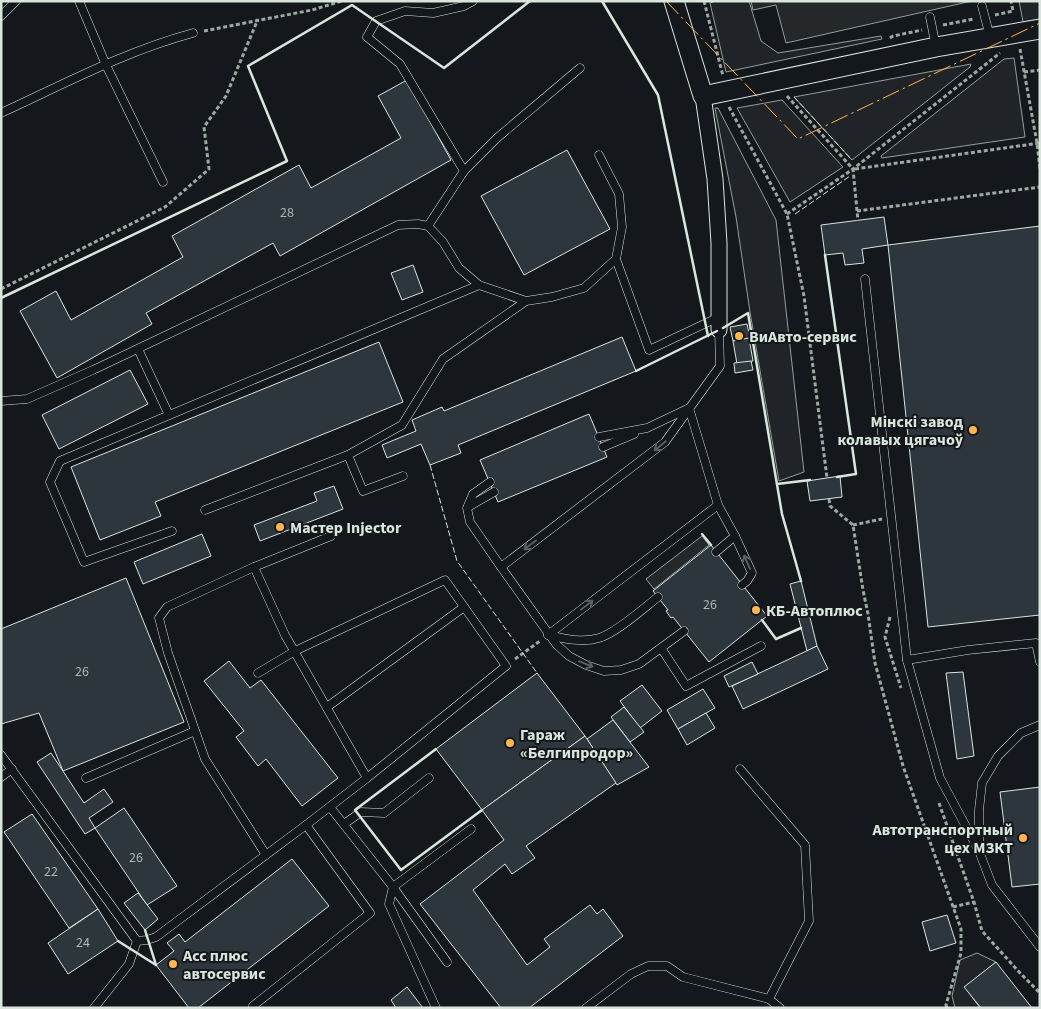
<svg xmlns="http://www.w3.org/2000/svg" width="1041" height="1009" font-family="'Source Sans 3',sans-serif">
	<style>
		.green { fill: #202428; stroke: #939e99 }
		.parking { fill: #24282b; stroke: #939e99 }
		.building { fill: #2c363c; stroke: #d8e6dc }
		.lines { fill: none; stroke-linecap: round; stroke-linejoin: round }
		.service-casing { stroke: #d8e6dc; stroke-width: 9 }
		.minor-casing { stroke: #d8e6dc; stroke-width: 17 }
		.tertiary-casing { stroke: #d8e6dc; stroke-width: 21 }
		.path { stroke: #9da8a2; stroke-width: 3; stroke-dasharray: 4 2.5; stroke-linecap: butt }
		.service { stroke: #14181c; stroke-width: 8 }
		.minor { stroke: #14181c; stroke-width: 15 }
		.tertiary { stroke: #14181c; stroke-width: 19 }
		.fence { stroke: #d8e6dc; stroke-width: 1; stroke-dasharray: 6 2.5; stroke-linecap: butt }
		.wall { stroke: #d8e6dc; stroke-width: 2.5 }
		.power { stroke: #ffb74d; stroke-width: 1; stroke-dasharray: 18 4 2.5 4; stroke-linecap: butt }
		.oneway { stroke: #59605f }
		.poi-dot { fill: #ffb74d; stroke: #14181c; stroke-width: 2 }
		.labels { text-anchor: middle; stroke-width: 4; stroke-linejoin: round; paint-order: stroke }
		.number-label { font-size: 14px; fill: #adbab4 }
		.poi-label { font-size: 16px; font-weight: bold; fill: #d8e6dc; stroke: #14181c; text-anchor: start }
	</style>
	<rect width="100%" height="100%" fill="#14181c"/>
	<g class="green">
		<path d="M716 1H749L761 41 778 53 881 36 882 39 726 72 710 3Z"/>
		<path d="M1019 1H1040V19L1023 22Z"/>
		<path d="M1014 58 1025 137 882 158 881 156 1004 59Z"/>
		<path d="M971 64 970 67 852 160 794 97Z"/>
		<path d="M782 100 843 167 790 202 737 108Z"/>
		<path d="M715 108H718L776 220 804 472 779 481 750 312 736 217Z"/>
		<path d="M977 953 996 962 965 987 980 1008H955L952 996 960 960Z"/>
	</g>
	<g class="parking">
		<path d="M751 1H972L786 43 776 5 753 10Z"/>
		<path d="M702 536 709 545 654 589 646 579Z"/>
	</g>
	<g class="building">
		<path d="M407 80 451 160 280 256 273 243 146 313 152 324 57 378 20 311 56 291 71 320 183 257 172 236 299 165 311 188 401 138 378 96Z"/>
		<path d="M567 150 610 229 524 275 481 196Z"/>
		<path d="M884 217 888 245 862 249 864 263 845 265 843 253 825 255 821 225Z"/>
		<path d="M1040 226V615L928 627 888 245Z"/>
		<path d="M413 265 423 292 402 300 391 273Z"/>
		<path d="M747 324 750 338 733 341 730 327Z"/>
		<path d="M622 337 636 371 458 445 461 453 430 465 421 444 387 458 382 445 416 431 412 420 442 407 444 411Z"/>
		<path d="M749 338 753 361 737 364 733 341Z"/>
		<path d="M379 342 403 402 155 502 161 516 100 540 71 467Z"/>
		<path d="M751 361 753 370 735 373 734 363Z"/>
		<path d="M130 370 148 404 59 449 42 415Z"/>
		<path d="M589 414 607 457 498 502 480 460Z"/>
		<path d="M840 476 842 497 810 501 807 481Z"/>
		<path d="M334 486 343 509 260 541 254 525 317 501 314 493Z"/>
		<path d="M202 534 211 556 143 584 134 562Z"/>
		<path d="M711 545 767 616 709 662 673 617 671 618 666 611 668 610 653 591Z"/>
		<path d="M126 578 184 722 63 771 39 713 1 724V629Z"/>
		<path d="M801 581 817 646 807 651 790 584Z"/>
		<path d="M817 646 828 669 743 709 732 686Z"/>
		<path d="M229 661 250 688 261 680 338 778 302 806 266 759 258 766 236 737 244 731 204 681Z"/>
		<path d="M752 662 758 674 729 687 724 676Z"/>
		<path d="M963 672 974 756 957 759 946 673Z"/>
		<path d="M537 673 585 736 482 810 436 749Z"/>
		<path d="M642 685 662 711 640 728 620 701Z"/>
		<path d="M703 689 715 708 678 729 667 710Z"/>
		<path d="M624 707 644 732 630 742 611 717Z"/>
		<path d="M706 713 715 728 687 745 678 729Z"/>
		<path d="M613 720 649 767 617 785 587 739Z"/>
		<path d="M585 736 616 783 526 846 535 858 512 874 505 864 473 890 527 965 550 947 544 939 590 905 597 914 603 909 623 936 529 1008H501L420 904 504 840 482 810Z"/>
		<path d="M51 753 84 803 104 789 113 802 89 818 95 828 85 834 37 762Z"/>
		<path d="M1040 787V884L1012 887 1000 792Z"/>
		<path d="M124 808 177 886 147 905 95 828Z"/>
		<path d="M32 814 98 909 69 928 4 832Z"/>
		<path d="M292 859 329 906 198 1008H189L156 965 174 951 167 943 179 934 185 942Z"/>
		<path d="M138 893 158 919 145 930 124 903Z"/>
		<path d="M98 909 118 941 68 974 48 943Z"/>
		<path d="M947 915 956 943 930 951 922 922Z"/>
		<path d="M996 962 1032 1008H981L964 987Z"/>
		<path d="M407 987 423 1008H396L391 1000Z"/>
	</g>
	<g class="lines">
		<g class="service-casing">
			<g id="service">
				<path d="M79 1 106 65 163 182"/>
				<path d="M982 6 990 37"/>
				<path d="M1 16 16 1"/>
				<path d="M930 17 936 47"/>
				<path d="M1 113C64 84 126 51 193 33"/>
				<path d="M464 171 497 138 580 68"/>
				<path d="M428 226 464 171 400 64 367 37 376 21 405 11 433 13 464 6 473 1"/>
				<path d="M616 259 649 350 719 317"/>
				<path d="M865 279 907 660 968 650 1036 643 1040 662"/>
				<path d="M138 349 169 415"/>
				<path d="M1 401 27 399 93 370 398 225 418 224 428 226 443 242 459 268 479 285 526 301 552 297 584 288 616 259 622 227 619 194 599 155"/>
				<path d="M689 408 718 505 735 536 716 552"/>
				<path d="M599 437 647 428 687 409"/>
				<path d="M603 447 634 434"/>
				<path d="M348 455 363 491 403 476"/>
				<path d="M490 482 473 494 467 508 470 522 501 567"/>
				<path d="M468 507 494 492"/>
				<path d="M205 510 348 455 402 425 443 359 526 301"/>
				<path d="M172 531 84 562 50 482 60 461 479 285"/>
				<path d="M735 536 752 573 747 581 742 585"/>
				<path d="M254 567 167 607 159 618 168 653 205 759 266 855"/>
				<path d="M684 631 639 664 621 670 604 671 586 665 569 656 556 644 501 567 665 442 720 366 719 330"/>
				<path d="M548 635 718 505"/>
				<path d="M548 635C565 639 583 643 599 638 616 633 644 608 658 597"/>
				<path d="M661 648 686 686 761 646"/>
				<path d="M907 660 940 778 978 849"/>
				<path d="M258 673 295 651 445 580 506 666 367 778"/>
				<path d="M327 707 464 607"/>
				<path d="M1040 725 1021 733 998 756 982 783 979 810V851L992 885 1040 947"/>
				<path d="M1 755 137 941"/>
				<path d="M740 769 805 845 809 921 769 999"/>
				<path d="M1 777 12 769"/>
				<path d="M86 778 195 731"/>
				<path d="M330 807 393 887 471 829"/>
				<path d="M344 824 361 812 384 813 429 778"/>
				<path d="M393 887 389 904 436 1008"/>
				<path d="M393 887 447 962"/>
				<path d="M137 941 147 940 156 937 306 825 367 778 285 635 254 567 331 536"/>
				<path d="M94 1008 129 964 137 941"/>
				<path d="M254 1008 253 1006 370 913 306 825"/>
				<path d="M586 1008 631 974 648 966H667L683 977 769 999 780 1008"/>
			</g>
		</g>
		<g class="minor-casing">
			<path id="minor" d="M703 96 715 179 719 243V330"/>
		</g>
		<g class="tertiary-casing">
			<path id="tertiary" d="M674 1 703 96 936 47 1040 29"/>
		</g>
		<g class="path">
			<path d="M704 1 723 76"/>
			<path d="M995 15 1013 11 1011 1"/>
			<path d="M943 25 974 19"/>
			<path d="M204 31 312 10 342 1"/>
			<path d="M890 38 893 36 922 30"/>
			<path d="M1020 49 1037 143 1040 169"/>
			<path d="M1024 72 1040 70"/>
			<path d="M787 96 853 169 858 221"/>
			<path d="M729 107 787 214 804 296 827 478"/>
			<path d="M855 169 1040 143"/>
			<path d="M857 211 1040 187"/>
			<path d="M787 214 853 169 1000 53"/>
			<path d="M1 289 165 207 209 169 204 127 226 96 258 19"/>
			<path d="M829 499 830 506 853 525 863 590 868 614 875 663 903 766 961 929V953L946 1005 947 1008"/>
			<path d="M853 525 882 519"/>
			<path d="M890 617 885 637 901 688"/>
			<path d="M515 659 540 641"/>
			<path d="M939 803 974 902 982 931 1020 973 1040 993"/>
			<path d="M953 907 974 902"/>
		</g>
		<use href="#service" class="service"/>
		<use href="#minor" class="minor"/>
		<use href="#tertiary" class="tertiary"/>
		<g class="fence">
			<path d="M794 97 852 160"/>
			<path d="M795 214 850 176"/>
			<path d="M430 465 457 561 537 673"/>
		</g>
		<g class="wall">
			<path d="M602 1 658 95 708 336"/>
			<path d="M825 255 856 474 837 477"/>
			<path d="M1 298 287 161 248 66 352 5 444 68 530 1"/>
			<path d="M723 328 748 313 782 514 801 581"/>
			<path d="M636 371 717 331"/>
			<path d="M777 484 810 480"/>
			<path d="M702 534 711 545"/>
			<path d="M762 620 776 639 801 628"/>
			<path d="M436 749 355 810 401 870 482 810"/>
			<path d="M145 930 156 965"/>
			<path d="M118 941 156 965"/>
		</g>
		<path class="power" d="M666 1 798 139 1040 23"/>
	</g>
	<defs><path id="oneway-shaft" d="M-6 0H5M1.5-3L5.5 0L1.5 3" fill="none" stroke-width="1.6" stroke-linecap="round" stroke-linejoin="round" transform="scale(1.25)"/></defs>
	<g class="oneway">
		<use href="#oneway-shaft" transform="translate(660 446) rotate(141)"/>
		<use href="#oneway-shaft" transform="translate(530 545) rotate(143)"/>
		<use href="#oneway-shaft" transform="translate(747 562) rotate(-114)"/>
		<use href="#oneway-shaft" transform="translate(587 605) rotate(-37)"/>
		<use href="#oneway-shaft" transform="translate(586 664) rotate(22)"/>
	</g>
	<g class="poi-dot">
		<circle cx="739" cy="336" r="5"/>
		<circle cx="973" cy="430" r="5"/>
		<circle cx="280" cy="527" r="5"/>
		<circle cx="756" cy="610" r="5"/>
		<circle cx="510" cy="743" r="5"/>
		<circle cx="1023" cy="838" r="5"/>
		<circle cx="173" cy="964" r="5"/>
	</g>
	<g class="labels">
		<g class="number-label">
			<text x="287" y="217">28</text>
			<text x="710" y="609">26</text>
			<text x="82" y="676">26</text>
			<text x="136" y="862">26</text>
			<text x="51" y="876">22</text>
			<text x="83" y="947">24</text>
		</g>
		<g class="poi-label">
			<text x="749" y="342">ВиАвто-сервис</text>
			<text x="963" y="427" text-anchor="end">Мінскі завод<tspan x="963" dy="18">колавых цягачоў</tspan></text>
			<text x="290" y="533">Мастер Injector</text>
			<text x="766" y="616">КБ-Автоплюс</text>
			<text x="520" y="740">Гараж<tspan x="520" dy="18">«Белгипродор»</tspan></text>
			<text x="1013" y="835" text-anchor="end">Автотранспортный<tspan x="1013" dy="18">цех МЗКТ</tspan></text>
			<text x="183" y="961">Асс плюс<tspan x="183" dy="18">автосервис</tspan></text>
		</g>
	</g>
	<rect width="1041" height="1009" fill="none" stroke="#d8e6dc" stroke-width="5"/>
</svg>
